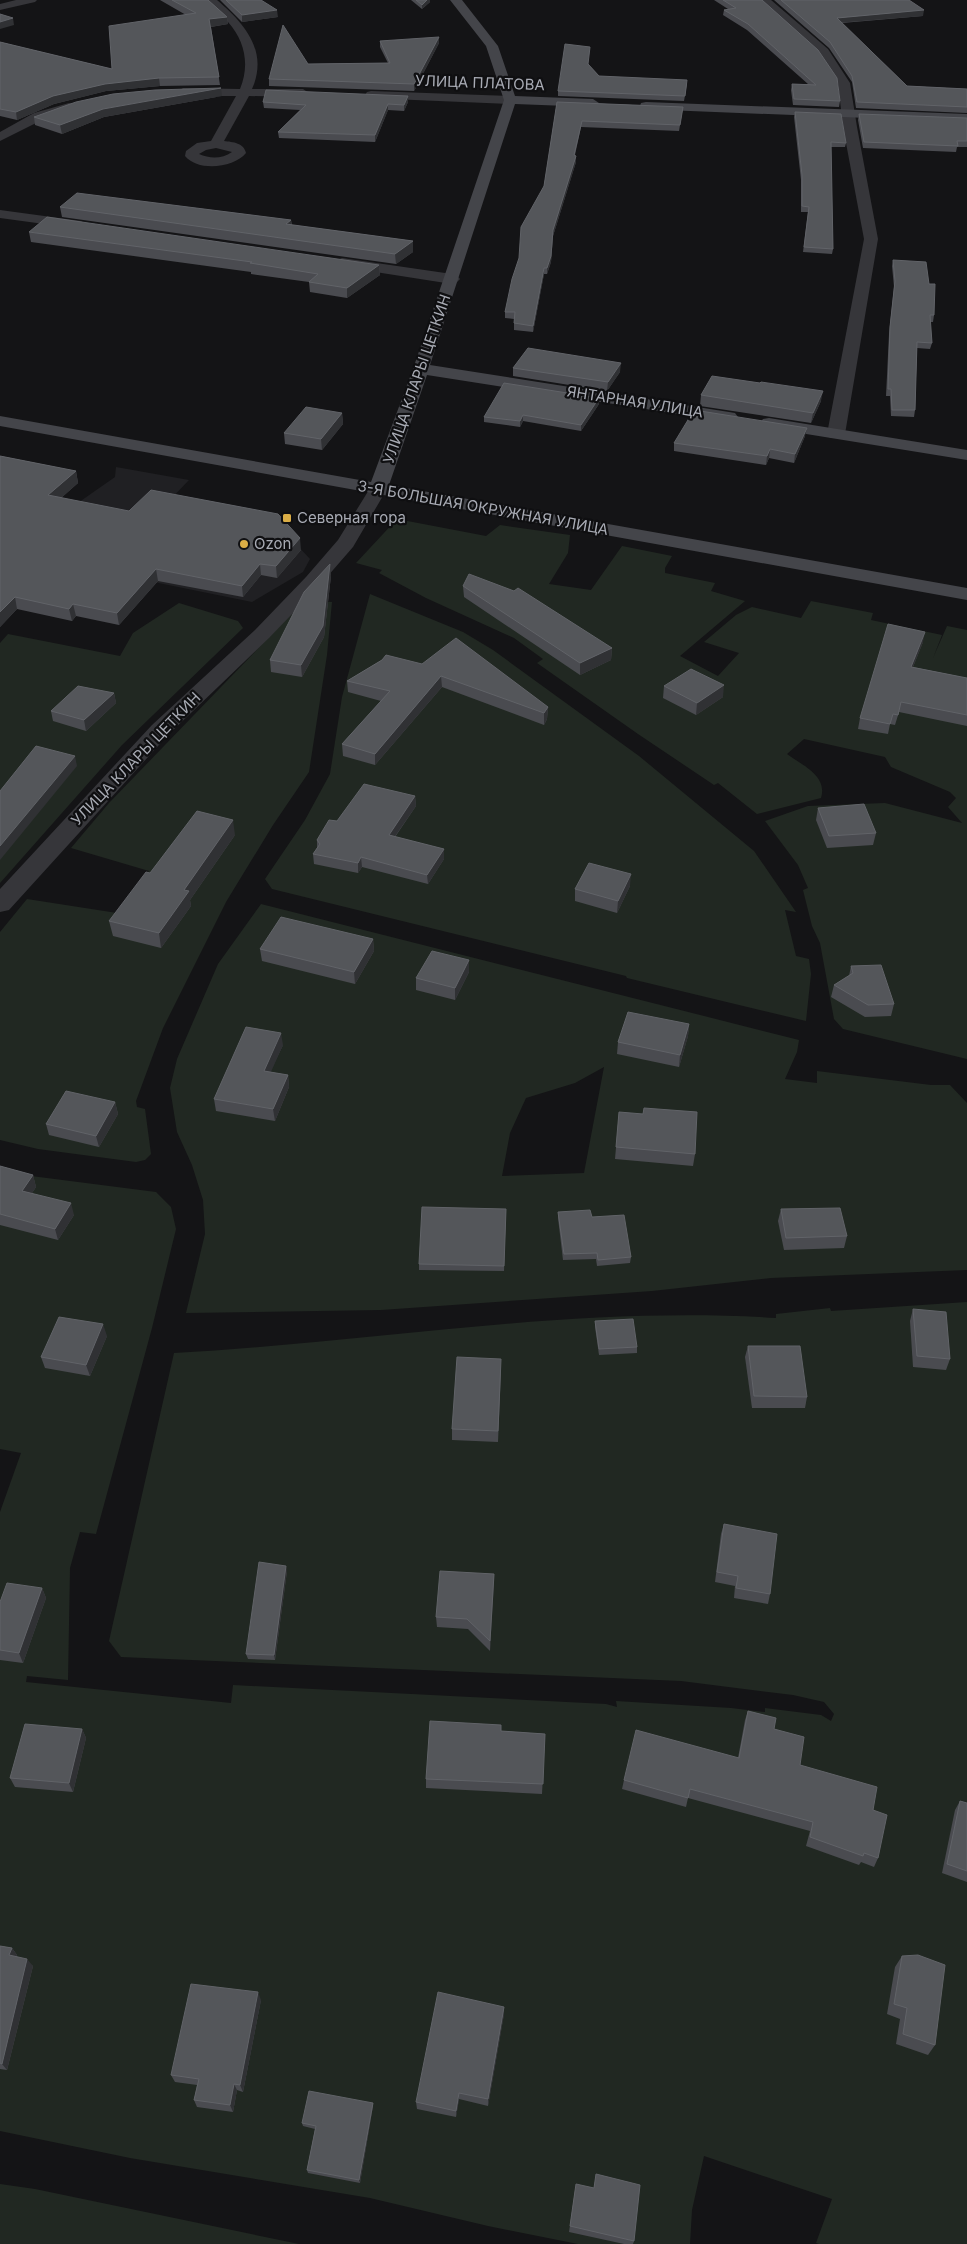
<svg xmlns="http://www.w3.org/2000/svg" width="967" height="2244" font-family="Inter,sans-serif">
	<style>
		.built { fill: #202023 }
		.green { fill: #212822; fill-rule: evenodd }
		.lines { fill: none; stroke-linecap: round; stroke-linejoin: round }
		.street { fill: #36363a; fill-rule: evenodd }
		.secondary { fill: #44454a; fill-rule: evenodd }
		.wall { fill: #4a4b50 }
		.shaded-wall { fill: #303134 }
		.building { fill: #54565a; stroke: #616368 }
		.poi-dot { fill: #dbae46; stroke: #0f0f11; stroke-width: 2 }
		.labels { text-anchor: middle; stroke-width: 4.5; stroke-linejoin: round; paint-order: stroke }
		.far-street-label { font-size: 15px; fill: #a8abb4; stroke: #0f0f11 }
		.far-poi-label { font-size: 15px; fill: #a8abb4; stroke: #0f0f11; text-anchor: start }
	</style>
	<rect width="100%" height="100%" fill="#141416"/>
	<path class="built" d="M116 467 189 480 168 502 283 530 310 559 303 572 252 602 65 564 62 514 115 477Z"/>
	<g class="green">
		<path d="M397 519 486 536 500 525 570 535 568 553 549 584 591 590 622 546 672 556 665 568V573L715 583 711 591 745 601 680 656 718 676 739 653 704 642 736 615 752 607 801 618 811 601 873 613 871 620 942 635 933 658 947 626 967 630V1059L843 1029 834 1019 820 943 812 926 803 890 808 888 798 865 765 821 808 806 885 803 962 823 948 807 956 798 950 792 891 767 885 757 804 739 787 754C802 765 828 776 821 798L757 814 718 783 714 785 638 734 537 663 543 659 514 638 426 598 379 573 382 570 356 563Z"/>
		<path d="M370 594 463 632 493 650 639 756 754 851 796 912 785 910 796 956 809 959 811 974 806 1021 627 978 626 976 272 889 265 879 305 820 330 774 342 697Z"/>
		<path d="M305 600 332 602 327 655 309 772 273 825 226 902 163 1028 136 1101 137 1107 145 1109 151 1154 145 1160 136 1162 38 1149 0 1140V932L27 899 117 913 149 871 71 848 109 803Z"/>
		<path d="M179 603 238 621 243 628 122 745 0 883V643L8 634 120 656 133 633Z"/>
		<path d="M261 904 799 1040 797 1052 785 1079 817 1083V1071L931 1085H950L967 1103V1270L771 1278 652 1291 381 1310 186 1313 205 1234 203 1200 192 1165 177 1132 170 1088 177 1059 218 964ZM604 1067 584 1173 502 1176 510 1133 526 1098 575 1083Z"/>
		<path d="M0 1172 156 1192 171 1207 176 1229 152 1328 96 1534 80 1532 70 1568 68 1680 27 1676 26 1682 231 1703 233 1685 606 1704 617 1707 616 1701 731 1708 765 1712V1708L821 1715 831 1721 834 1714 824 1702 793 1695 681 1681 121 1657 109 1641 174 1353C375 1342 575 1305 776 1318V1314L830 1308 831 1311 967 1302V2244H819L816 2243 832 2199 704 2156 692 2210 690 2244H578L488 2226 370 2198 130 2158 0 2131V1512L21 1453 0 1449Z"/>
		<path d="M0 2184 35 2189 299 2244H0Z"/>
	</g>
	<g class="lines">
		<g class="street">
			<path d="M16 0H37L35 2 0 10V4Z"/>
			<path d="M204 0H217C244 23 269 51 252 89H303L309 93 303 97 249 96 224 141C233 142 244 143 246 153 234 168 198 172 185 156L186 151 197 143 211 141 236 96H183L177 92 183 88 240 89C250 65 245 41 228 22 221 14 211 8 204 0ZM216 148 232 152C222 159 210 159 199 154L206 150Z"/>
			<path d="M758 0H771L828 49 850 83 857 127 878 239 845 434 842 438H830L827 434 864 239 843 127 838 83 819 54Z"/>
			<path d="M371 91 510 96 516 100 510 104 367 98 365 95 367 92Z"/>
			<path d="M69 103 74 104 75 107 74 110 44 119 0 141V132L34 113Z"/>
			<path d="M0 210 81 221 88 225 81 229 0 218Z"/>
			<path d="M342 258 452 274 457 276 460 279 457 282 452 284 337 266 334 263 337 260Z"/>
			<path d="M378 483 384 485 387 489 353 547 320 585 269 638 168 735 9 910 0 912V889L152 725 255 630 306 577 338 540 372 485Z"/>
		</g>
		<g class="secondary">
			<path d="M450 0H462L498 46 515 96 593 99 599 103 593 107 515 104 430 365 729 412 735 413 738 417 735 421 729 422 427 375 389 485 967 588V600L0 426V416L371 482 413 369 504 100 486 46Z"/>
			<path d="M646 102 967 114V122L641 109 640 106 641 103Z"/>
			<path d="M769 418 967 450V460L763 427 760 423 763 419Z"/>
		</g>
	</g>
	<g class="wall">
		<path d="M160 0H208L227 17 228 24 211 27 220 85 160 86 106 91 54 104 17 120 0 116V42L112 69 186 15Z"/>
		<path d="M220 0H261L278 17 242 22Z"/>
		<path d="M411 0H430V2L422 9Z"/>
		<path d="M714 0H762L840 101 839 107 793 105 791 90 792 84H808L747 30 723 15 724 10 728 9Z"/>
		<path d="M774 0H909L923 16 842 23 907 86 967 89V113L856 108 852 82 829 48Z"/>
		<path d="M380 41 439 43 414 91 269 86V79L308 64 388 63 380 47Z"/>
		<path d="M588 64 599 76 687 84 684 101 558 96V91Z"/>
		<path d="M222 96 104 117 62 134 35 125 34 117Z"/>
		<path d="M408 96V102L404 111 388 110 375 142 279 138 278 132 300 110 264 108 263 102Z"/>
		<path d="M557 102 683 107 679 131 581 127 575 155 576 162 553 236 551 262 547 274H544L533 332 514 330V319L505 318V312L544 186Z"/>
		<path d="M795 112 846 143 845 147H831L833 249 832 254 803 252 808 212H801V180L794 117Z"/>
		<path d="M859 114 967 118V147H957L956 152 863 148 858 120Z"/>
		<path d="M60 207 291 220 292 225 413 241V252L396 264 62 217Z"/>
		<path d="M29 232 379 265 380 275 347 298 310 292 309 282 251 274V272L31 242Z"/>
		<path d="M893 260 929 284 934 315 933 322H930L932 343 930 349 917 348 915 410 914 417 891 416 890 396H886L889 334 894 287 892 266Z"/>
		<path d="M513 368 620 372 607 391 513 376Z"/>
		<path d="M701 395 821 401 811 423 700 406Z"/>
		<path d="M599 404 581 431 523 421 520 427 484 422V417Z"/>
		<path d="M342 413 343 424 322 450 285 444 284 433Z"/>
		<path d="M805 436 794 463 769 458 766 465 674 451V443Z"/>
		<path d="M0 456 76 471 78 483 61 498 301 550 277 578 261 575 243 597 158 581 119 625 76 616 72 621 17 609 0 627Z"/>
		<path d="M330 564 331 576 324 637 302 677 271 672 270 660Z"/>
		<path d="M463 586 514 591 612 648 611 660 580 675 464 597Z"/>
		<path d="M923 642 913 667 967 678V726L899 712 895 725 890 724 888 734 858 729 860 718Z"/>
		<path d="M386 655 548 707 547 719 544 725 442 687 375 765 343 756 342 744 381 701 348 692 347 681 382 660Z"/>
		<path d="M664 686 723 697 696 715 663 698Z"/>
		<path d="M114 693 116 703 86 731 53 721 51 711Z"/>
		<path d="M415 796 416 806 395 837 444 849V859L428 884 362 867 358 873 314 864 313 854 317 848V840L337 821Z"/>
		<path d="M818 808 876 833 873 845 827 848 816 820Z"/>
		<path d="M235 835 190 900 191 906 161 948 113 936 109 921 150 873Z"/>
		<path d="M630 886 617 913 575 901V889Z"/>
		<path d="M373 939 374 951 355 984 262 961 260 949Z"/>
		<path d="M469 960V972L455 1000 416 990V978Z"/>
		<path d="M851 966 894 1004 891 1016 865 1017 831 997 834 985 849 976Z"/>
		<path d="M689 1024 688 1036 679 1067 617 1054 618 1042Z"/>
		<path d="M283 1045 270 1072 288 1075 289 1087 275 1121 216 1111 214 1099Z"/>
		<path d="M115 1102 118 1114 99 1147 49 1135 46 1124Z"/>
		<path d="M619 1112 695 1154 693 1166 615 1159Z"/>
		<path d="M0 1166 33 1175 36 1187 32 1193 74 1215 58 1240 0 1225Z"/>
		<path d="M506 1209 504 1271 419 1270V1264Z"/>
		<path d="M781 1209 847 1236 844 1248 784 1250 778 1221Z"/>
		<path d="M558 1212 592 1217 631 1257 630 1263 597 1266 596 1259 563 1260 558 1218Z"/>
		<path d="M913 1309 950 1359 946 1370 913 1367 910 1321Z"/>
		<path d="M595 1321 637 1347V1353L599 1355 595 1327Z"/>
		<path d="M107 1336 90 1376 45 1368 41 1357Z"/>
		<path d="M748 1346 807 1397 805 1408H752L745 1357Z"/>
		<path d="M501 1370 498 1442 452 1440V1429Z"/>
		<path d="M724 1524 770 1594 768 1604 734 1598 735 1586 715 1582 721 1534Z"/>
		<path d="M287 1571 275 1660 248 1659 246 1654Z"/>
		<path d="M494 1574 490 1651 468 1629 437 1627 436 1617Z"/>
		<path d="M42 1588 46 1598 23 1663 0 1660V1602Z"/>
		<path d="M748 1711 774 1729 800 1765 873 1810 878 1858 874 1867 861 1862 859 1865 806 1846 810 1831 688 1798 686 1807 622 1789 624 1780 738 1758 745 1720Z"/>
		<path d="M82 1729 86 1738 73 1792 15 1787 10 1778Z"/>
		<path d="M501 1731 545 1734 542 1794 426 1788V1779Z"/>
		<path d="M960 1801 967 1803V1882L942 1873 955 1810Z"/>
		<path d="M0 1946 12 1948 17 1955 16 1956 33 1966 7 2070 0 2069Z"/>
		<path d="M902 1956 935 2045 928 2055 896 2044 900 2019 887 2014 895 1967Z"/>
		<path d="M261 2000 243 2092 237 2090 233 2112 197 2107 194 2100 197 2085 175 2082 171 2075Z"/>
		<path d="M504 2007V2014L488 2106 459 2099 456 2117 417 2109 416 2102Z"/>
		<path d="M373 2103V2106L360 2183 308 2173 307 2170 315 2129 303 2126 302 2123Z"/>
		<path d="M596 2174 634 2241 633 2244H624L569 2232 575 2190 594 2188Z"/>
	</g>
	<g class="shaded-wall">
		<path d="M427 0H430V2L422 9V5Z"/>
		<path d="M277 10 278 17 242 22V15Z"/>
		<path d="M924 10 923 16 836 23 837 18Z"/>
		<path d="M227 17 228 24 210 27 209 19Z"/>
		<path d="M13 18 14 25 0 29V22Z"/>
		<path d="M439 37V43L414 91V84Z"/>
		<path d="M159 78 160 86 106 91 54 104 17 120 16 112 53 96 105 84Z"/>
		<path d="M221 88 222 96 104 117 62 134 60 125 103 109Z"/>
		<path d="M408 96V102L404 111V105Z"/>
		<path d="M388 104V110L375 142V135Z"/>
		<path d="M576 156V162L553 236 551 262 547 274V268L553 230Z"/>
		<path d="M291 220 292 230 286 224Z"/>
		<path d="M413 241V252L396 264 395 254Z"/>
		<path d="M379 265 380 275 347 298V288Z"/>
		<path d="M544 268V274L533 332V326Z"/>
		<path d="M621 363 620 372 607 391 608 382Z"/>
		<path d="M823 391 821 401 811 423 813 413Z"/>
		<path d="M599 398V404L581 431V425Z"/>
		<path d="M342 413 343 424 322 450 321 439Z"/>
		<path d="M523 415V421L520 427V421Z"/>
		<path d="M807 428 805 436 794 463 795 454Z"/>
		<path d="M770 449 769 458 766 465 767 456Z"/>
		<path d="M76 471 78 483 51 507 48 495Z"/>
		<path d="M300 538 301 550 277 578 276 566Z"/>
		<path d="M260 564 261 575 243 597 242 586Z"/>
		<path d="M330 564 331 576 324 637 302 677 301 665Z"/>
		<path d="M156 569 158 581 119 625 117 613Z"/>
		<path d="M15 597 17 609 0 627V612Z"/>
		<path d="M73 604 76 616 72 621 69 609Z"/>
		<path d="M925 632 923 642 909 677 911 667Z"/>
		<path d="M612 648 611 660 580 675V663Z"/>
		<path d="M441 676 442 687 375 765V754Z"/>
		<path d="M724 685 723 697 696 715 697 703Z"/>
		<path d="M114 693 116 703 86 731 84 720Z"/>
		<path d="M548 707 547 719 544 725V713Z"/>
		<path d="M75 756 77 766 0 860V846Z"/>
		<path d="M415 796 416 806 389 845V835Z"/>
		<path d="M233 820 235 835 190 900 191 906 161 948 159 933 184 890Z"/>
		<path d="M444 849V859L428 884 427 875Z"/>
		<path d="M361 857 362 867 358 873V863Z"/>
		<path d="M631 874 630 886 617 913 618 901Z"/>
		<path d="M373 939 374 951 355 984 354 972Z"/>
		<path d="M469 960V972L455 1000V988Z"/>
		<path d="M689 1024 688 1036 679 1067 680 1055Z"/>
		<path d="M281 1033 283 1045 266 1083 264 1071Z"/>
		<path d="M288 1075 289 1087 275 1121 273 1109Z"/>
		<path d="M115 1102 118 1114 99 1147 96 1136Z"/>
		<path d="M33 1175 36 1187 26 1202 22 1191Z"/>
		<path d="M71 1203 74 1215 58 1240 55 1229Z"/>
		<path d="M103 1324 107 1336 90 1376 86 1365Z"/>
		<path d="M286 1566 287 1571 275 1660 274 1655Z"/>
		<path d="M494 1574V1585L490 1651V1641Z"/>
		<path d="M42 1588 46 1598 23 1663 19 1653Z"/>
		<path d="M82 1729 86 1738 73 1792 69 1783Z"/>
		<path d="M12 1948 17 1955 14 1963 9 1955Z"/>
		<path d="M27 1959 33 1966 7 2070 2 2064Z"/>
		<path d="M258 1992 261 2000 243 2092 240 2085Z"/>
		<path d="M504 2007V2014L488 2106V2099Z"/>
		<path d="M234 2084 237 2090 233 2112 230 2105Z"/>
		<path d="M459 2093V2099L456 2117V2111Z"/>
		<path d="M373 2103V2106L360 2183 359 2180Z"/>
	</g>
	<g class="building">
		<path d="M172 0H208L227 17 209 19 219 77 159 78 105 84 53 96 16 112 0 109V42L112 69 109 26 196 13Z"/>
		<path d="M226 0H261L277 10 242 15Z"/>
		<path d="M416 0H427L422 5Z"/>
		<path d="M723 0H762L818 50 837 78 840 101 794 99 792 84 816 85 748 24 724 10 736 8Z"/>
		<path d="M781 0H909L924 10 837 18 907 86 967 89V107L857 102 852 76 830 42Z"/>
		<path d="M0 14 13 18 0 22Z"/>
		<path d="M283 25 308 64 390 63 380 41 439 37 414 84 269 79Z"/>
		<path d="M565 44 590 47 588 64 599 76 687 80 685 96 558 91Z"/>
		<path d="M221 88 103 109 60 125 34 117 76 102 113 94 155 90Z"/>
		<path d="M266 90 408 96 404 105 388 104 375 135 278 132 306 105 263 102Z"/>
		<path d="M557 102 683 107 680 125 582 121 574 155 576 156 553 230 551 256 547 268H544L533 326 514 323 515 312H505L512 279 519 258 521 227 544 186Z"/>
		<path d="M795 112 841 114 846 143 831 142 833 249 804 247 809 207 802 206V175Z"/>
		<path d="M859 114 967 118V141H957L958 146 864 142Z"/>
		<path d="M77 193 291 220 286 224 413 241 395 254 60 207Z"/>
		<path d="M47 217 379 265 347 288 309 282 318 274 250 263 252 262 29 232Z"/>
		<path d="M893 260 926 262 929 284H935L934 315H930L932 343 917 342 915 410H892L891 389H888L890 327 895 281Z"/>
		<path d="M528 348 621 363 608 382 513 368Z"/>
		<path d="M712 376 760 383 761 382 823 391 813 413 701 395Z"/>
		<path d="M504 383 599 398 581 425 523 415 520 421 484 417Z"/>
		<path d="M306 407 342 413 321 439 284 433Z"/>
		<path d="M694 410 807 428 795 454 770 449 767 456 674 443Z"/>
		<path d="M0 456 76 471 48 495 129 511 151 490 278 514 300 538 276 566 260 564 242 586 156 569 117 613 73 604 69 609 15 597 0 612Z"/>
		<path d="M330 564 323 626 301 665 270 660 304 592Z"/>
		<path d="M469 574 514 591 518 588 612 648 580 663 463 586Z"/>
		<path d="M888 624 925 632 911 667 967 678V715L901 702 898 715 893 714 890 724 860 718Z"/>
		<path d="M456 638 548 707 544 713 441 676 375 754 342 744 390 691 347 681 382 660 386 655 422 664Z"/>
		<path d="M691 669 724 685 697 703 664 686Z"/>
		<path d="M78 686 114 693 84 720 51 711Z"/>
		<path d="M36 746 75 756 0 846V791Z"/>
		<path d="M364 784 415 796 389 835 444 849 427 875 361 857 358 863 313 854 320 844 317 840 329 820 337 821Z"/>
		<path d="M864 804 876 833 829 836 818 808Z"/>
		<path d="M197 811 233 820 184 890 189 891 159 933 109 921 146 872 150 873Z"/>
		<path d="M589 863 631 874 618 901 575 889Z"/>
		<path d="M281 917 373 939 354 972 260 949Z"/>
		<path d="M432 951 469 960 455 988 416 978Z"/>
		<path d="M881 965 894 1004 868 1005 834 985 853 973 851 966Z"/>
		<path d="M628 1012 689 1024 680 1055 618 1042Z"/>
		<path d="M246 1027 281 1033 264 1071 288 1075 273 1109 214 1099Z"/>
		<path d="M66 1091 115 1102 96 1136 46 1124Z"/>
		<path d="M644 1108 697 1112 695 1154 616 1147 619 1112 643 1114Z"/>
		<path d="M0 1166 33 1175 22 1191 71 1203 55 1229 0 1214Z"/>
		<path d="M422 1207 506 1209 504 1266 419 1264Z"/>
		<path d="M840 1208 847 1236 786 1238 781 1209Z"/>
		<path d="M590 1210 592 1217 624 1215 631 1257 598 1260 597 1253 564 1254 558 1212Z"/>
		<path d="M913 1309 946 1312 950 1359 917 1356Z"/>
		<path d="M59 1317 103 1324 86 1365 41 1357Z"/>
		<path d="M633 1319 637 1347 599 1349 595 1321Z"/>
		<path d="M748 1346H800L807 1397 754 1396Z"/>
		<path d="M457 1357 501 1359 498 1431 452 1429Z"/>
		<path d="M724 1524 777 1534 770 1594 736 1588 738 1576 717 1572Z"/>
		<path d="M259 1562 286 1566 274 1655 246 1654Z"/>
		<path d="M440 1571 494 1574 490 1641 467 1619 436 1617Z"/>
		<path d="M7 1583 42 1588 19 1653 0 1650V1602Z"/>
		<path d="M748 1711 776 1718 774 1729 804 1737 800 1765 877 1787 873 1810 887 1815 878 1858 864 1853 863 1856 810 1837 813 1822 690 1789 688 1798 624 1780 636 1730 739 1758Z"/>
		<path d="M430 1721 501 1725V1731L545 1734 543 1784 426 1779Z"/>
		<path d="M25 1724 82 1729 69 1783 10 1778Z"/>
		<path d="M960 1801 967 1803V1871L947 1864Z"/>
		<path d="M0 1946 12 1948 9 1955 27 1959 2 2064 0 2063Z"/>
		<path d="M918 1955 945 1965 935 2045 903 2034 907 2008 894 2004 902 1956Z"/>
		<path d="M191 1984 258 1992 240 2085 234 2084 230 2105 194 2100 199 2079 171 2075Z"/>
		<path d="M438 1992 504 2007 488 2099 459 2093 456 2111 416 2102Z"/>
		<path d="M309 2091 373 2103 359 2180 307 2170 316 2126 302 2123Z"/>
		<path d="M596 2174 640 2185 634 2241 570 2226 576 2184 594 2188Z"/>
	</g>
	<g class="poi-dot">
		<rect x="282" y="513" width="10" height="10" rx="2.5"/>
		<circle cx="244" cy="544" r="5"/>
	</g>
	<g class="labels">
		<g class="far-street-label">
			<text transform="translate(480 83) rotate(2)" y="5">УЛИЦА ПЛАТОВА</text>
			<text transform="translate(417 379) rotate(-71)" y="5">УЛИЦА КЛАРЫ ЦЕТКИН</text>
			<text transform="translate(635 402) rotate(9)" y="5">ЯНТАРНАЯ УЛИЦА</text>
			<text transform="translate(483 508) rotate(10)" y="5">3-Я БОЛЬШАЯ ОКРУЖНАЯ УЛИЦА</text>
			<text transform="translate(136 759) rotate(-46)" y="5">УЛИЦА КЛАРЫ ЦЕТКИН</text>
		</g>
		<g class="far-poi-label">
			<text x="297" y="523">Северная гора</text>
			<text x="254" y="549">Ozon</text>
		</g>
	</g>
</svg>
